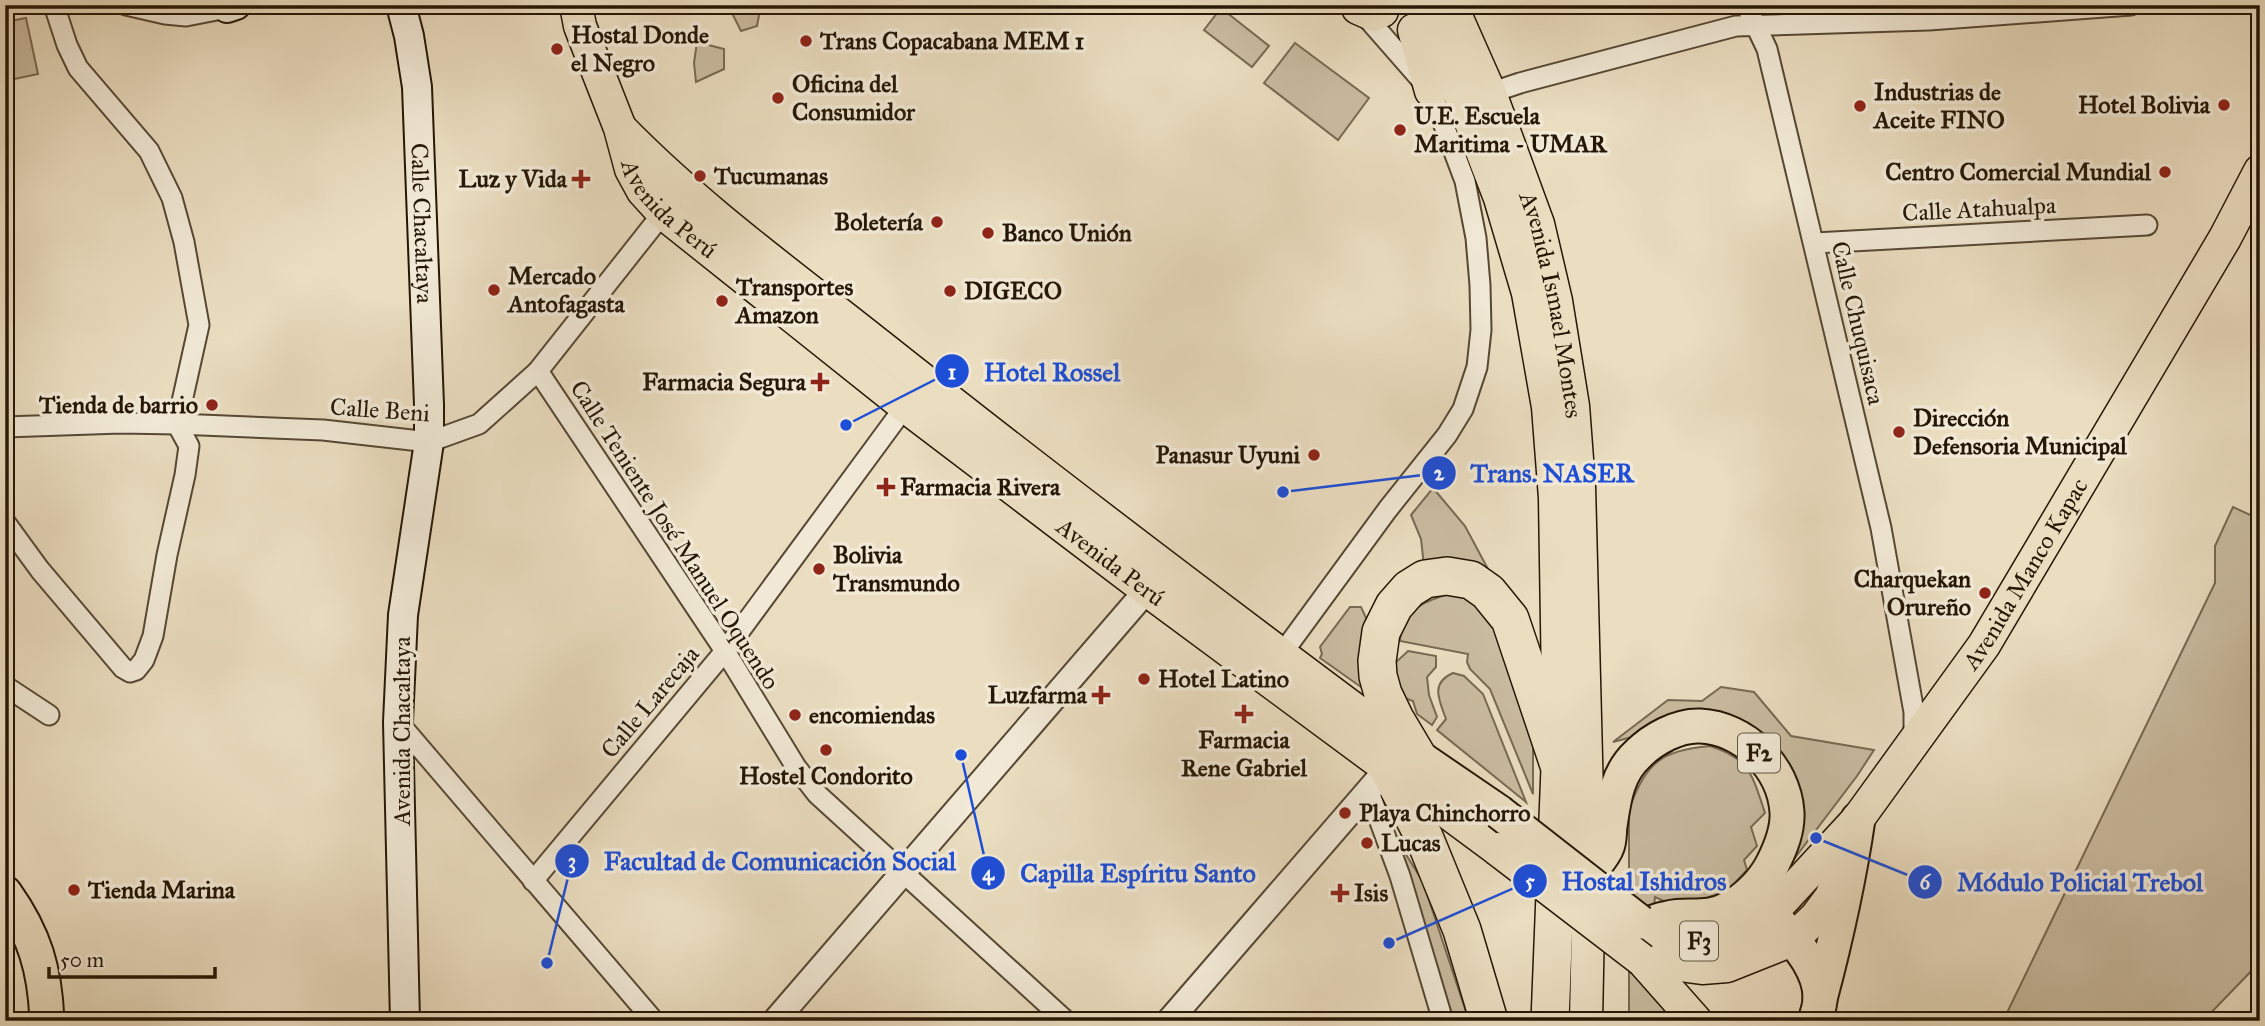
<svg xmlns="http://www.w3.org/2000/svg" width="2265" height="1026" font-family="'IM FELL Great Primer',serif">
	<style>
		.green { fill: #c9bba0; stroke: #776952; stroke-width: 2 }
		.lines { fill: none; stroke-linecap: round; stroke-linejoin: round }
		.minor-casing { stroke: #564834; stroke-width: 23 }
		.tertiary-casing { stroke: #564834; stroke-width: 28 }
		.secondary-casing { stroke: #251705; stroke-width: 32 }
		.primary-casing { stroke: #251705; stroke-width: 35 }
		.trunk-casing { stroke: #251705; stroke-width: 37 }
		.motorway-casing { stroke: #251705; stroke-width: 40 }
		.minor { stroke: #f1e9d6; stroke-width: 19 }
		.tertiary { stroke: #f1e9d6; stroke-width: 24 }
		.secondary { stroke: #f1e9d6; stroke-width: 28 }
		.primary { stroke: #eaddc0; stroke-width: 32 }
		.trunk { stroke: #eaddc0; stroke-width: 33 }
		.motorway { stroke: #eaddc0; stroke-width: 37 }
		.primary-bridge-casing { stroke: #251705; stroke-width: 35; stroke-linecap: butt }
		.trunk-bridge-casing { stroke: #251705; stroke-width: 37; stroke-linecap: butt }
		.primary-bridge { stroke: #eaddc0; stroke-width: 32 }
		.trunk-bridge { stroke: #eaddc0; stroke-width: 33 }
		.poi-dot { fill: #8f2418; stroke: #f1e9d6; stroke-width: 2.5 }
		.labels { text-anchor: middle; stroke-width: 7; stroke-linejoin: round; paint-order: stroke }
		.shield { fill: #f1e9d6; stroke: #625644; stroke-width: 2 }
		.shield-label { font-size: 23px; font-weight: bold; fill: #251705 }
		.poi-label { font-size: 24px; font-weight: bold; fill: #251705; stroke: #f1e9d6; text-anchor: start }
		.street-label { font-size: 24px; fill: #251705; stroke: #f1e9d6 }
		.leader { fill: none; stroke: #1d4ed8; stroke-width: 2.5 }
		.callout-dot { fill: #1d4ed8; stroke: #f1e9d6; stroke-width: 2.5 }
		.mark-label { font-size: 21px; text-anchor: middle; font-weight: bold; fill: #fff }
		.callout-label { font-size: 26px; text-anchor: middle; font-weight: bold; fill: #1d4ed8; stroke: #f1e9d6; stroke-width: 7; stroke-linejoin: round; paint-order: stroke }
	</style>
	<rect width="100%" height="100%" fill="#eaddc0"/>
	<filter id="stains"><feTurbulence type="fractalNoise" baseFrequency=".00286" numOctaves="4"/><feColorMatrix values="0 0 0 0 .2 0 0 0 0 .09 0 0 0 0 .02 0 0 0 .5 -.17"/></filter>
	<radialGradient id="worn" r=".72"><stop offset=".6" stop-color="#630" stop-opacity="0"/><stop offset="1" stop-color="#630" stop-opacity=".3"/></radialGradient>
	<g class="green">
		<path d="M728 5H761L757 26 741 31Z"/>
		<path d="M1221 8 1269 46 1252 67 1204 30Z"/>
		<path d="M26 18 38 74 5 81V22Z"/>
		<path d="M697 42 724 49V69L696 82 694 63Z"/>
		<path d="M1295 43 1369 98 1338 140 1264 83Z"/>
		<path d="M1433 488 1465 526 1488 569 1473 564 1424 566 1421 539 1411 515Z"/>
		<path d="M2260 493V962L2203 1021H2003L2215 583V546L2233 507 2250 515Z"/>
		<path d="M1455 592 1476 600 1495 622 1533 743V794L1490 689 1470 669 1467 662 1468 654 1400 641C1402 608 1427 600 1455 592Z"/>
		<path d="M1350 607H1361L1367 620 1365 686 1361 687 1320 658 1322 654 1320 647Z"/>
		<path d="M1408 651 1436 656V667L1427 677 1429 695 1437 717 1432 725 1417 714 1413 701 1402 697 1393 665Z"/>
		<path d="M1453 673 1464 676 1483 694 1526 802 1437 730 1446 719C1439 700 1430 683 1453 673Z"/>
		<path d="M1721 687 1754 692 1791 736 1874 750 1857 776 1788 867 1772 744 1763 734 1743 722 1695 709 1663 718 1632 737 1613 742 1668 700 1702 701Z"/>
		<path d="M1710 746C1750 758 1753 777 1765 813L1751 827 1757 846 1744 860 1747 870 1727 891 1701 900 1668 903 1655 897 1646 987 1680 1021H1629V809C1647 762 1660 751 1710 746Z"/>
		<path d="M1397 840 1423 882 1469 1021H1454Z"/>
	</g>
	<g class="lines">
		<g class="minor-casing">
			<g id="minor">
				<path d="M126 5 165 14 186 16 227 8"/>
				<path d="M1746 5 1767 49 1881 528 1914 712V739"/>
				<path d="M1490 93 1520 83 1736 26 1929 20 2131 5"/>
				<path d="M1815 243 2147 225"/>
				<path d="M538 371 725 651 796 767 817 794 1066 1021"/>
				<path d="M5 427 121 423 177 424 323 430 429 442 479 424 538 371 663 213 670 207"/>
				<path d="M5 522 40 570 123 668 130 672 136 670 144 660 153 636 167 555 185 475 189 446 177 424 199 325 184 242 172 198 149 151 78 68 67 45 54 5"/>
				<path d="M1281 655 1388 509 1447 435 1463 409 1477 367 1481 330 1480 285 1476 238 1465 181 1431 91 1361 11"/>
				<path d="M5 686 49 715"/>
				<path d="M398 722 654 1021"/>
				<path d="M1369 792 1400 876 1443 1021"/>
				<path d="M533 881 725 651 912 397"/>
			</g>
		</g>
		<g class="tertiary-casing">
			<g id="tertiary">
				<path d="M775 1021 1159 576"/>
				<path d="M1169 1021 1388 768"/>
			</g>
		</g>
		<g class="secondary-casing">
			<g id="secondary">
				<path d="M227 5V8L236 5"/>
				<path id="s1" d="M401 5 409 36 417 87 429 405V442L403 615 398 722 405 1021"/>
			</g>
		</g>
		<g class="primary-casing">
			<g id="primary">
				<path id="s2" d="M576 5 580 26 620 128 631 169 643 191 663 213 905 406 1147 590 1497 849"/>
				<path d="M1421 5 1465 107 1500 198 1528 293 1548 407 1555 498 1559 748"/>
				<path id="s3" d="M1451 5 1490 93 1538 224 1556 301 1573 406 1579 486 1589 873 1586 1021"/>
				<path d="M1358 8 1374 15 1382 11 1384 5"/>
				<path d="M1414 30 1431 91"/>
				<path d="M621 129C700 210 792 276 880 346 1055 485 1234 620 1413 753"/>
				<path id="s4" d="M1771 913 1858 819 1984 645 2225 238 2260 171"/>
				<path d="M1642 960 1702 968 1727 966 1792 940 1816 917 1831 897 1843 866"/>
				<path d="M1642 960 1696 1021"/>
			</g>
		</g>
		<g class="trunk-casing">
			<g id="trunk">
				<path d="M1417 756 1499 812"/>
				<path d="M1589 873C1594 865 1604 856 1607 847 1610 841 1609 833 1610 826 1614 799 1617 773 1638 754 1653 739 1678 725 1700 726 1744 728 1784 767 1787 812 1788 830 1781 847 1773 863 1764 881 1748 897 1730 908 1706 921 1689 913 1668 918 1661 919 1654 922 1648 924"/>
				<path d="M5 893C35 935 45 970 47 1021"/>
				<path d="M1643 923C1653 927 1662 933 1673 937 1707 952 1744 931 1771 913 1790 937 1821 966 1820 999 1820 1006 1817 1014 1815 1021"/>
				<path d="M1820 999C1836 939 1849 881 1858 819"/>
			</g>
		</g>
		<g class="motorway-casing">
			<g id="motorway">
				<path d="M1417 756 1395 719 1383 694 1378 676 1377 661 1381 632 1394 606 1409 589 1425 579 1447 576 1471 580 1488 592 1510 619 1560 768 1550 1021"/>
				<path d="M1388 768 1424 837 1462 930 1489 1021"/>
			</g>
		</g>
		<use href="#minor" class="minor"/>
		<use href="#tertiary" class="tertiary"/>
		<use href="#secondary" class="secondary"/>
		<use href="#primary" class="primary"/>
		<use href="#trunk" class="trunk"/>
		<use href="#motorway" class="motorway"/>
		<g class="primary-bridge-casing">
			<path id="primary-bridge" d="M1497 849 1642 960"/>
		</g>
		<g class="trunk-bridge-casing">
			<path id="trunk-bridge" d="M1499 812 1640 922"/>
		</g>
		<use href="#primary-bridge" class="primary-bridge"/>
		<use href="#trunk-bridge" class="trunk-bridge"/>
	</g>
	<g class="poi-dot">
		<circle cx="806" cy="41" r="7"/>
		<circle cx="557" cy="49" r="7"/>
		<circle cx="778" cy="98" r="7"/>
		<circle cx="2224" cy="105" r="7"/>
		<circle cx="1860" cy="106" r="7"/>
		<circle cx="1400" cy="130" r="7"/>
		<circle cx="2165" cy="172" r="7"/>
		<circle cx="700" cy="176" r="7"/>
		<path d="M577.5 168.5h7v7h7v7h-7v7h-7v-7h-7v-7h7z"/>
		<circle cx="937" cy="222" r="7"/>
		<circle cx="988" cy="233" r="7"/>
		<circle cx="494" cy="290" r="7"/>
		<circle cx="950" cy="291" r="7"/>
		<circle cx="722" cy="301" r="7"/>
		<path d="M816.5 371.5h7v7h7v7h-7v7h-7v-7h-7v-7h7z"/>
		<circle cx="212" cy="405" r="7"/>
		<circle cx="1899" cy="432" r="7"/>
		<circle cx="1314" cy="455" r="7"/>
		<path d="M882.5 476.5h7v7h7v7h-7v7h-7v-7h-7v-7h7z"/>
		<circle cx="819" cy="569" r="7"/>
		<circle cx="1985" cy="593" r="7"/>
		<circle cx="1144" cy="679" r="7"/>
		<path d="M1097.5 684.5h7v7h7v7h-7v7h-7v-7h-7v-7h7z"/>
		<path d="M1240.5 703.5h7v7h7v7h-7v7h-7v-7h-7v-7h7z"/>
		<circle cx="795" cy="715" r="7"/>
		<circle cx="826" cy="750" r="7"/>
		<circle cx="1345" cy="813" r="7"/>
		<circle cx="1367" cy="843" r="7"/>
		<circle cx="74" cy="890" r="7"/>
		<path d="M1336.5 882.5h7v7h7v7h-7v7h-7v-7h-7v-7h7z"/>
	</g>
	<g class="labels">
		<g class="shield">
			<rect x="1738" y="733.5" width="42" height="39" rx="5"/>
			<rect x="1680" y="921.5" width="38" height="39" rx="5"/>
		</g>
		<g class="shield-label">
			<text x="1759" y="761">F2</text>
			<text x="1699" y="949">F3</text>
		</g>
		<g class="poi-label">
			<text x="571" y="43">Hostal Donde<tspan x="571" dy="28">el Negro</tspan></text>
			<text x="820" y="49">Trans Copacabana MEM 1</text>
			<text x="792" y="92">Oficina del<tspan x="792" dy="28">Consumidor</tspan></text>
			<text x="1874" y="100">Industrias de<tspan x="1874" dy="28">Aceite FINO</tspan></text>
			<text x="2210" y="113" text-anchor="end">Hotel Bolivia</text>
			<text x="1414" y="124">U.E. Escuela<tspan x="1414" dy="28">Maritima - UMAR</tspan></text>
			<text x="2151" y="180" text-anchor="end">Centro Comercial Mundial</text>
			<text x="714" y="184">Tucumanas</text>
			<text x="567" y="187" text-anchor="end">Luz y Vida</text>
			<text x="923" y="230" text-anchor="end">Boletería</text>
			<text x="1002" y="241">Banco Unión</text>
			<text x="508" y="284">Mercado<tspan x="508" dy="28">Antofagasta</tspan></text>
			<text x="736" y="295">Transportes<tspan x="736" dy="28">Amazon</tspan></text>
			<text x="964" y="299">DIGECO</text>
			<text x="806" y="390" text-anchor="end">Farmacia Segura</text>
			<text x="198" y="413" text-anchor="end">Tienda de barrio</text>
			<text x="1913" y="426">Dirección<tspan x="1913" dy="28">Defensoria Municipal</tspan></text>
			<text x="1300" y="463" text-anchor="end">Panasur Uyuni</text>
			<text x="900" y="495">Farmacia Rivera</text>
			<text x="833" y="563">Bolivia<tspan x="833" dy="28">Transmundo</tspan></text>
			<text x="1971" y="587" text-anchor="end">Charquekan<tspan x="1971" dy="28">Orureño</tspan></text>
			<text x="1158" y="687">Hotel Latino</text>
			<text x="1087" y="703" text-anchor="end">Luzfarma</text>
			<text x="809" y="723">encomiendas</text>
			<text x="1244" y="748" text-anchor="middle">Farmacia<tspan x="1244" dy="28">Rene Gabriel</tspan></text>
			<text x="826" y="784" text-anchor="middle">Hostel Condorito</text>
			<text x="1359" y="821">Playa Chinchorro</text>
			<text x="1381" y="851">Lucas</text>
			<text x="88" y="898">Tienda Marina</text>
			<text x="1354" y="901">Isis</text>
		</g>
		<g class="street-label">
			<text dy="8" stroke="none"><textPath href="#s2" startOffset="229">Avenida Perú</textPath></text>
			<text transform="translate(1979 209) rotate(-3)" y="8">Calle Atahualpa</text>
			<text dy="8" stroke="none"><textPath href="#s1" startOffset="220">Calle Chacaltaya</textPath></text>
			<text dy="8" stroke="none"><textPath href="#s3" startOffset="318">Avenida Ismael Montes</textPath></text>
			<text transform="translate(1858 323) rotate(77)" y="8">Calle Chuquisaca</text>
			<text transform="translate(380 410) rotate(4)" y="8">Calle Beni</text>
			<text transform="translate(675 535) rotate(57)" y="8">Calle Teniente José Manuel Oquendo</text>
			<text dy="8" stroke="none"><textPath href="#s2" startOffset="796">Avenida Perú</textPath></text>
			<text dy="8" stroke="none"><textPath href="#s4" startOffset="425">Avenida Manco Kapac</textPath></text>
			<text transform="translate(650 702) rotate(-50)" y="8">Calle Larecaja</text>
			<text transform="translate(402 731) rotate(-90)" y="8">Avenida Chacaltaya</text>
		</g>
	</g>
	<path class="leader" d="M846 425L952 371M1283 492L1439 473M547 963L572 861M961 755L988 873M1389 943L1530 881M1816 838L1925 882"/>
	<g class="callout-dot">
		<circle cx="846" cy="425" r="7"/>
		<circle cx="1283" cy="492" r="7"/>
		<circle cx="547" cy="963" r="7"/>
		<circle cx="961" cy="755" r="7"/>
		<circle cx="1389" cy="943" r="7"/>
		<circle cx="1816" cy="838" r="7"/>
		<circle cx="952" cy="371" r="18"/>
		<circle cx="1439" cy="473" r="18"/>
		<circle cx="572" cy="861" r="18"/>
		<circle cx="988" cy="873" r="18"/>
		<circle cx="1530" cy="881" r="18"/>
		<circle cx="1925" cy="882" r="18"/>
	</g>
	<g class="mark-label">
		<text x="952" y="379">1</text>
		<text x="1439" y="480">2</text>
		<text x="572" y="868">3</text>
		<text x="988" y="880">4</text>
		<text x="1530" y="888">5</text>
		<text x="1925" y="889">6</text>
	</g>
	<g class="callout-label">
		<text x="1052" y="381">Hotel Rossel</text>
		<text x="1552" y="482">Trans. NASER</text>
		<text x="780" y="870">Facultad de Comunicación Social</text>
		<text x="1138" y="882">Capilla Espíritu Santo</text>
		<text x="1644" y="890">Hostal Ishidros</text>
		<text x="2080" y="891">Módulo Policial Trebol</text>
	</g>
	<rect width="2265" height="1026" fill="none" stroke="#eaddc0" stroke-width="28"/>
	<rect x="7" y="7" width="2251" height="1012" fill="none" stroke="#251705" stroke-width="3.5"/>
	<rect x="14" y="14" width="2237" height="998" fill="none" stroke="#251705" stroke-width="2"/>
	<path d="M49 967v10h166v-10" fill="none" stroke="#251705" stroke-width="3.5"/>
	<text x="60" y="967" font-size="21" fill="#251705" stroke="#f1e9d6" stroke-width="5" paint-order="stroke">50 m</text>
	<rect width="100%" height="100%" filter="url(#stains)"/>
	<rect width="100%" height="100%" fill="url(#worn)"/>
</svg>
